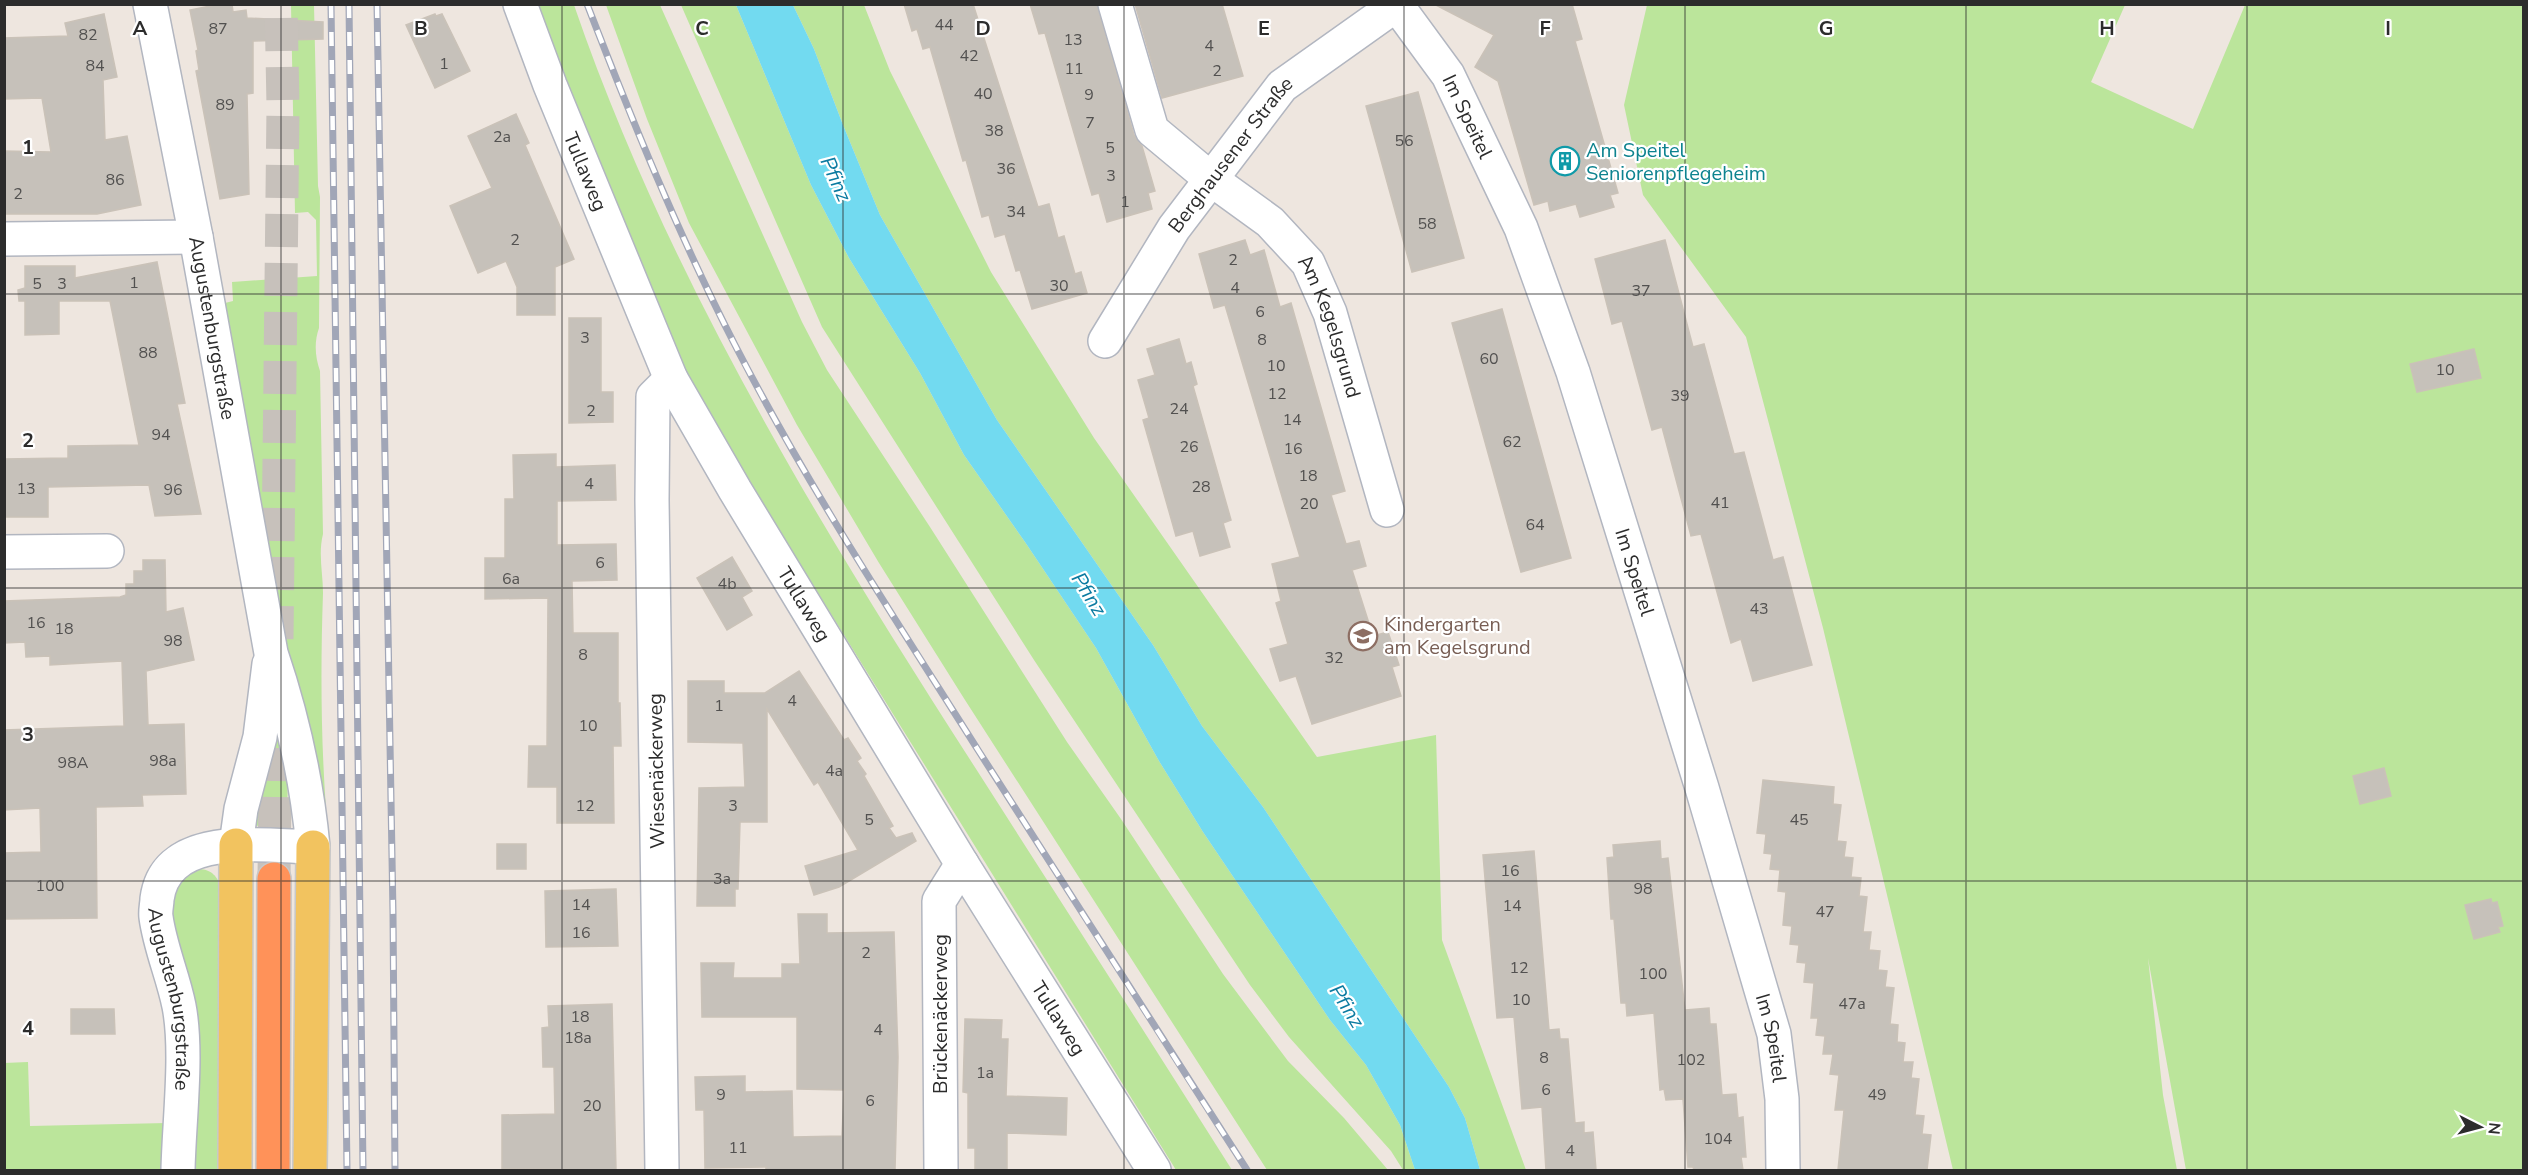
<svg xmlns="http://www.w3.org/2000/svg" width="2528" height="1175" font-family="'Nunito Sans',sans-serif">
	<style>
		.green { fill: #bbe59b }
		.water { fill: #72daf0 }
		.building { fill: #c6c1ba; stroke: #cac2b8; stroke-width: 1.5 }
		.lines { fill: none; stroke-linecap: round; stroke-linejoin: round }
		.highway-tunnel { stroke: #c7c1bb; stroke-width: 33; stroke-dasharray: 33 16; stroke-linecap: butt }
		.minor-casing { stroke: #b2b6c0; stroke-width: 36 }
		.major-casing { stroke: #c8c8c8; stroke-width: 36 }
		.highway-casing { stroke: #c8c8c8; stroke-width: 36 }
		.minor { stroke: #fff; stroke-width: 33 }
		.major { stroke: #f2c35f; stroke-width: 33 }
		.highway { stroke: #ff9259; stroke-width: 33 }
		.rail-casing { stroke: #a1a6b7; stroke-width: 7 }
		.rail { stroke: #fff; stroke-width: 4.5; stroke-dasharray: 14; stroke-linecap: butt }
		.grid { fill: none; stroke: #2c2c2c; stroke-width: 1.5; stroke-opacity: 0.55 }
		.labels { text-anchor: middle; stroke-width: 4.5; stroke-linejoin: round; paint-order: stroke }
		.number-label { font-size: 16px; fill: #525150 }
		.street-label { font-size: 20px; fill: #2c2c2c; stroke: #fff }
		.culture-label { font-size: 20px; fill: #0d838f; stroke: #fff; text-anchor: start }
		.education-label { font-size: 20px; fill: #785e54; stroke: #fff; text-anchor: start }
		.water-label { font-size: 21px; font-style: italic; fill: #0c7ba1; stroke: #fff }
		.grid-label { font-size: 20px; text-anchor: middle; font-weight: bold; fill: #2c2c2c; stroke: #fff; stroke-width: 4.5; stroke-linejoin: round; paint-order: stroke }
	</style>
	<rect width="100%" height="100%" fill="#eee6df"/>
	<g class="green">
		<path d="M291 5H314L318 186 320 197 319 328C314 342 315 357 320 371L323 534C318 554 323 573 323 593 320 679 321 768 330 854L328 1170H322L300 742 225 303 233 301 232 282 317 276 316 220 308 212 295 213Z"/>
		<path d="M532 5H574C669 281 821 528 978 772 1063 905 1148 1037 1232 1170H1176L705 411 669 336Z"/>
		<path d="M606 5H660L802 322 827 370 930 527 1067 742 1121 819 1223 974 1288 1061 1344 1118 1388 1170H1267L965 700 879 563 797 425 689 223 647 119Z"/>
		<path d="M681 5H736L811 185 849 258 920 373 964 455 1025 542 1096 648 1159 761 1203 832 1330 1020 1366 1065 1400 1125 1415 1170H1403L1391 1151 1289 1037 1250 985 1034 660 822 327Z"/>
		<path d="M793 5H864L890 71 991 272 1094 438 1317 757 1436 735 1442 940 1526 1170H1480L1465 1118 1449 1087 1263 807 1202 726 1153 645 997 420 880 215 843 125 814 49Z"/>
		<path d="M1647 5H2125L2091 82 2193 129 2245 5H2523V1170H2186L2148 958 2163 1095 2177 1170H1953L1823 628 1746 337 1643 195 1624 105Z"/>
		<path d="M275 734 279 735C284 763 295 799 280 826L268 829 255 825 254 810Z"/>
		<path d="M199 869C213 870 216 876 222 888L224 1170H193L169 911C173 890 178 878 199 869Z"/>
		<path d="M28 1062 30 1126 167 1123 166 1170H5L4 1063Z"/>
	</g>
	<path class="water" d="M736 5H793L814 49 843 125 880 215 997 420 1153 645 1202 726 1263 807 1449 1087 1465 1118 1480 1170H1415L1400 1125 1366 1065 1330 1020 1203 832 1159 761 1096 648 1025 542 964 455 920 373 849 258 811 185Z"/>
	<g class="building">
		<path d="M220 4H232L233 12 246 10 247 18 323 22V39L253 41V93L247 94 249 194 220 199 196 71 199 70 196 51 198 50 190 10Z"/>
		<path d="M904 4H973L1038 207 1049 204 1058 238 1064 236 1075 274 1081 272 1087 293 1032 309 1020 270 1016 271 1005 234 995 237 989 215 982 217 966 160 963 161 930 47 923 49 917 29 912 31Z"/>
		<path d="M1030 4H1097L1134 135 1142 146 1155 191 1148 193 1152 209 1107 222 1099 193 1092 195 1045 33 1039 34Z"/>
		<path d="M1135 4H1222L1243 76 1162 98Z"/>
		<path d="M1434 4H1572L1582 39 1575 41 1618 193 1610 195 1614 207 1580 217 1576 204 1550 211 1548 201 1534 205 1498 81 1475 67 1494 35Z"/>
		<path d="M104 14 117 77 103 80 105 140 127 136 141 205 97 214H4V151L51 152 42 98 4 99V38L68 36 65 23Z"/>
		<path d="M435 14 436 16 442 14 470 71 435 88 406 25Z"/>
		<path d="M1418 92 1464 258 1412 272 1366 106Z"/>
		<path d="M516 114 529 143 525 145 574 259 555 267V315H517V287L506 261 478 273 450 206 492 188 468 136Z"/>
		<path d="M1245 240 1250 255 1264 250 1280 307 1291 303 1345 491 1331 495 1346 544 1359 541 1366 566 1352 570 1373 636 1388 632 1399 665 1392 667 1401 696 1312 724 1296 676 1280 681 1270 649 1288 644 1276 603 1281 601 1272 564 1300 557 1225 305 1214 308 1199 254Z"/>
		<path d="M1665 240 1693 347 1704 344 1734 454 1744 452 1773 560 1783 557 1812 665 1753 681 1741 639 1731 643 1701 534 1691 536 1662 427 1652 430 1622 321 1612 324 1595 259Z"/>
		<path d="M157 262 185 403 177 404 201 514 155 516 149 485 48 487V517H4V459L68 458V446L139 445 110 301H59V334L25 335V301H19L18 290 25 288V266H75V278Z"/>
		<path d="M1502 309 1571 558 1521 572 1452 323Z"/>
		<path d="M569 318H601V392H613V422L569 423Z"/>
		<path d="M1179 339 1186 364 1191 362 1197 384 1193 386 1231 520 1223 523 1230 547 1200 556 1193 531 1176 536 1143 420 1149 418 1138 380 1155 375 1147 349Z"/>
		<path d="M2474 349 2481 378 2417 392 2410 364Z"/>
		<path d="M556 454V467L615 465 616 500 557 501V545L616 544 617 580 572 581 573 633H618V703H620L621 746H613L614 823H557V787H528L529 746H547L548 598 485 599V558H505V499H514L513 455Z"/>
		<path d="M732 557 752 591 742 597 752 615 727 630 697 578Z"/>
		<path d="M143 560H165L166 612 183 608 194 660 146 671 148 725 184 724 186 794 142 795 143 806 96 807 97 918 4 919V853L41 852 40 808 4 810V730L124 726 122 661 50 665V656L26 657 25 642 4 643V601L120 597 126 595V584H134V571H143Z"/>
		<path d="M799 671 844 740 848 738 861 758 857 761 866 774 864 776 893 826 889 828 896 838 912 833 916 841 839 887 814 895 805 866 858 850 818 782 814 785 767 709V822H740L738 889H735V906H697L699 788 745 787 743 743 688 742V681H724V693H765Z"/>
		<path d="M2384 768 2391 796 2360 804 2353 776Z"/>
		<path d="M1763 780 1834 787 1833 804 1841 805 1837 841 1846 842 1844 857 1853 858 1851 877 1861 878 1859 896 1867 897 1863 932H1871L1869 950 1880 951 1878 970 1887 971 1885 987 1894 988 1890 1024 1898 1025 1897 1042 1905 1043 1903 1062H1913L1911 1078 1919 1079 1915 1115 1924 1116 1922 1134 1931 1135 1927 1170H1838L1844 1110H1835L1839 1075 1830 1074 1833 1054H1823L1825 1036 1816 1035 1818 1018H1811L1814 983 1804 982 1806 963 1797 962 1799 945 1790 944 1792 926 1783 925 1786 892 1778 891 1780 870 1770 869 1772 854 1764 853 1766 834 1757 833Z"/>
		<path d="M1660 841 1661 859 1668 858 1685 1010 1709 1008 1710 1024H1716L1722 1095 1736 1094 1738 1118 1743 1117 1746 1157H1741L1743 1170H1694L1693 1167H1688L1683 1099 1666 1100 1664 1089 1660 1090 1654 1013 1627 1016 1626 1003H1621L1614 919H1611L1607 858 1614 857 1613 845Z"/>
		<rect x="497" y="844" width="29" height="25"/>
		<path d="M1534 851 1549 1030 1559 1029 1560 1039H1568L1575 1123 1584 1122V1133L1593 1132 1596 1170H1546L1542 1107 1522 1109 1514 1017 1497 1018 1483 855Z"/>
		<path d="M616 889 618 946 546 947 545 891Z"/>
		<path d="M2491 899 2492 903 2497 902 2503 926 2498 927 2500 932 2474 939 2465 905Z"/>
		<path d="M798 914H827V933L894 932 898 1057 895 1170H766V1167L705 1168 704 1110H696L695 1077 745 1076V1092L792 1091 793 1137 842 1136 844 1090 797 1089V1017H702L701 963H734L733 978H782V964H800Z"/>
		<path d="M612 1004 616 1170 502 1169V1115L555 1114 554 1067H543L542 1028 549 1027 548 1006Z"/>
		<path d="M71 1009H114L115 1034H71Z"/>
		<path d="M965 1019 1002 1020 1001 1039H1008L1006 1096 1067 1098 1066 1135 1007 1133V1170H975V1148H968V1093L963 1092Z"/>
	</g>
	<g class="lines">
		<g class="highway-tunnel">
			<path d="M277 639 283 106 281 4"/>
			<path d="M274 879 276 699"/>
		</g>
		<g class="minor-casing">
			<g id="minor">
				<path id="s1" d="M150 4 196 237 271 653C292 715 307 782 313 847 264 846 166 830 157 899 157 904 155 911 156 917 160 947 173 976 179 1006 188 1052 179 1122 178 1170"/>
				<path id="s2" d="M520 4 550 85 671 379 735 490 962 864 1154 1170"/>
				<path id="s3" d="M1115 4 1152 130 1212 180 1270 222 1308 263 1330 313 1387 510"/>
				<path id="s4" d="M1396 4 1448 75 1521 228 1573 372 1702 788 1774 1034 1782 1099 1783 1170"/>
				<path d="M4 239 196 237"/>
				<path id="s5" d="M1105 341 1174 228 1282 86 1396 5"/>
				<path d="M4 552 107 551"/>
				<path d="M236 845 241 809 260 737 269 664"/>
				<path d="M662 1170 652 500 653 397 671 379"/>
				<path d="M941 1170 939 901 962 864"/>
			</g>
		</g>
		<g class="major-casing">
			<g id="major">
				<path d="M235 1170 236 845"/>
				<path d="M310 1170 313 847"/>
			</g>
		</g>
		<g class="highway-casing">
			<path id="highway" d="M273 1170 274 879"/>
		</g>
		<use href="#minor" class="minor"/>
		<use href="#major" class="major"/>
		<use href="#highway" class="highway"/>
		<g class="rail-casing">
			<g id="rail">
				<path d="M331 4 347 1170"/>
				<path d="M349 4 363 1170"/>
				<path d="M377 4 393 914 395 1170"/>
				<path d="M587 4C632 120 678 234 735 345 807 485 894 617 978 750 1068 890 1157 1031 1247 1170"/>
			</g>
		</g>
		<use href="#rail" class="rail"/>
	</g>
	<path class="grid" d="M281 4V1170M562 4V1170M843 4V1170M1124 4V1170M1404 4V1170M1685 4V1170M1966 4V1170M2247 4V1170M4 294H2524M4 588H2524M4 881H2524"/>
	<defs>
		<g id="building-ring" transform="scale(1.5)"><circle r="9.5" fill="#fff" stroke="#0f9aa8" stroke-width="1.5"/><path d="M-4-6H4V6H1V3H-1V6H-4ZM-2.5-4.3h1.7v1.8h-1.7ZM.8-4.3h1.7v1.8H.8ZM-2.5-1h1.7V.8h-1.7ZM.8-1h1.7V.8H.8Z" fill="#0f9aa8"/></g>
		<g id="school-ring" transform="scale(1.5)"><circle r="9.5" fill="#fff" stroke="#8d6e63" stroke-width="1.5"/><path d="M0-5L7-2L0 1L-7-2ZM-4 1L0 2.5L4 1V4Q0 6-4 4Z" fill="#8d6e63"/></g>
	</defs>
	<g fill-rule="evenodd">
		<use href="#building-ring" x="1565" y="161"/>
		<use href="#school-ring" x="1363" y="636"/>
	</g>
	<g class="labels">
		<g class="number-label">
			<text x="944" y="30">44</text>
			<text x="218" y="34">87</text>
			<text x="88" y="40">82</text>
			<text x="1073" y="45">13</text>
			<text x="1209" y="51">4</text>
			<text x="969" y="61">42</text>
			<text x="444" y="69">1</text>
			<text x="95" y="71">84</text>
			<text x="1074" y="74">11</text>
			<text x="1217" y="76">2</text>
			<text x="983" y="99">40</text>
			<text x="1089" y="100">9</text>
			<text x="225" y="110">89</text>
			<text x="1090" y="128">7</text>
			<text x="994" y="136">38</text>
			<text x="502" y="142">2a</text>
			<text x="1404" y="146">56</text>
			<text x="1110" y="153">5</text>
			<text x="1006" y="174">36</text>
			<text x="1111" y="181">3</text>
			<text x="115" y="185">86</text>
			<text x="18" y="199">2</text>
			<text x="1125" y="207">1</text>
			<text x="1016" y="217">34</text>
			<text x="1427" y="229">58</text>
			<text x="515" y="245">2</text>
			<text x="1233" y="265">2</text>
			<text x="134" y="288">1</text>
			<text x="37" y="289">5</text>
			<text x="62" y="289">3</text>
			<text x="1059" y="291">30</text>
			<text x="1235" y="293">4</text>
			<text x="1641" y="296">37</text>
			<text x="1260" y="317">6</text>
			<text x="585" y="343">3</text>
			<text x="1262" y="345">8</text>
			<text x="148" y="358">88</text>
			<text x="1489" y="364">60</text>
			<text x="1276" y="371">10</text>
			<text x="2445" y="375">10</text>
			<text x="1277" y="399">12</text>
			<text x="1680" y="401">39</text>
			<text x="1179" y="414">24</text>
			<text x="591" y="416">2</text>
			<text x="1292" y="425">14</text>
			<text x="161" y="440">94</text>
			<text x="1512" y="447">62</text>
			<text x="1189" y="452">26</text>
			<text x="1293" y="454">16</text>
			<text x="1308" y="481">18</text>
			<text x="589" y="489">4</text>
			<text x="1201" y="492">28</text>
			<text x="26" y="494">13</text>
			<text x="173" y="495">96</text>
			<text x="1720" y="508">41</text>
			<text x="1309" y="509">20</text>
			<text x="1535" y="530">64</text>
			<text x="600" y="568">6</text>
			<text x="511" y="584">6a</text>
			<text x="727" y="589">4b</text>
			<text x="1759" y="614">43</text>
			<text x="36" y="628">16</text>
			<text x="64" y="634">18</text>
			<text x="173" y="646">98</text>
			<text x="583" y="660">8</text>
			<text x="1334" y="663">32</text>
			<text x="792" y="706">4</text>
			<text x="719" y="711">1</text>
			<text x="588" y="731">10</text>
			<text x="163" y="766">98a</text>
			<text x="73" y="768">98A</text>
			<text x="834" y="776">4a</text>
			<text x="585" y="811">12</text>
			<text x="733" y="811">3</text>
			<text x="869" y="825">5</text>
			<text x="1799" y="825">45</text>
			<text x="1510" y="876">16</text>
			<text x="722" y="884">3a</text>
			<text x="50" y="891">100</text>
			<text x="1643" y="894">98</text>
			<text x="581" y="910">14</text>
			<text x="1512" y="911">14</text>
			<text x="1825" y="917">47</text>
			<text x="581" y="938">16</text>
			<text x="866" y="958">2</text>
			<text x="1519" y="973">12</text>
			<text x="1653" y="979">100</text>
			<text x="1521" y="1005">10</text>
			<text x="1852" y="1009">47a</text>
			<text x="580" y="1022">18</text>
			<text x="878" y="1035">4</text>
			<text x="578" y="1043">18a</text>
			<text x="1544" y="1063">8</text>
			<text x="1691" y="1065">102</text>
			<text x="985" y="1078">1a</text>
			<text x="1546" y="1095">6</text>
			<text x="721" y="1100">9</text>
			<text x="1877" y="1100">49</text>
			<text x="870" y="1106">6</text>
			<text x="592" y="1111">20</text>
			<text x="1718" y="1144">104</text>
			<text x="738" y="1153">11</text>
			<text x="1570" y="1156">4</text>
		</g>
		<g class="street-label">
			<text dy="7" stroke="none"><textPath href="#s4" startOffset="134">Im Speitel</textPath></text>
			<text dy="7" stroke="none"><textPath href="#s5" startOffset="225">Berghausener Straße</textPath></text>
			<text dy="7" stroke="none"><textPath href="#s2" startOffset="180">Tullaweg</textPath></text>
			<text dy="7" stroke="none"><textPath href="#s3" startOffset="404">Am Kegelsgrund</textPath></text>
			<text dy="7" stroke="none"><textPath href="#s1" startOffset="330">Augustenburgstraße</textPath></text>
			<text dy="7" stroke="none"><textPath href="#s4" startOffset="620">Im Speitel</textPath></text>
			<text dy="7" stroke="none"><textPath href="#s2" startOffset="666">Tullaweg</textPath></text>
			<text transform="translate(656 771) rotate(-91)" y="7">Wiesenäckerweg</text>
			<text dy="7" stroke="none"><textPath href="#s1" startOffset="1143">Augustenburgstraße</textPath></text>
			<text transform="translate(940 1014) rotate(-90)" y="7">Brückenäckerweg</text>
			<text dy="7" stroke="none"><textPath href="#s2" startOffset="1152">Tullaweg</textPath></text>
			<text dy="7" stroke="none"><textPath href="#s4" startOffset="1106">Im Speitel</textPath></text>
		</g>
		<g class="culture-label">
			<text x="1586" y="157">Am Speitel<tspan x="1586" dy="23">Seniorenpflegeheim</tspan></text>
		</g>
		<g class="education-label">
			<text x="1384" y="631">Kindergarten<tspan x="1384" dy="23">am Kegelsgrund</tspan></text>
		</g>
		<g class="water-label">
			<text transform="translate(836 179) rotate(66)" y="7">Pfinz</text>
			<text transform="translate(1089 594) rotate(58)" y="7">Pfinz</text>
			<text transform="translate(1347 1006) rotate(58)" y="7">Pfinz</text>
		</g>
	</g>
	<g class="grid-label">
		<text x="140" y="35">A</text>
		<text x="421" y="35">B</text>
		<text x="702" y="35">C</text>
		<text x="983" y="35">D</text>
		<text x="1264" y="35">E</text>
		<text x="1545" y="35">F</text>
		<text x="1826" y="35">G</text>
		<text x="2107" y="35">H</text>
		<text x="2388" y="35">I</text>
		<text x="28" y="154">1</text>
		<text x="28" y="447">2</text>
		<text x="28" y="741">3</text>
		<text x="28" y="1035">4</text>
	</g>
	<rect width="2528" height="1175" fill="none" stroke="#2c2c2c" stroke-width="12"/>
	<g transform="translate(2480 1127) rotate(96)" stroke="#ffffff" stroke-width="4.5" paint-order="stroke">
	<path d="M0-4.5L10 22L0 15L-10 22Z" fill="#2c2c2c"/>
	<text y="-9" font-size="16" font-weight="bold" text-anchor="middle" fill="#2c2c2c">N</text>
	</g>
</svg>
